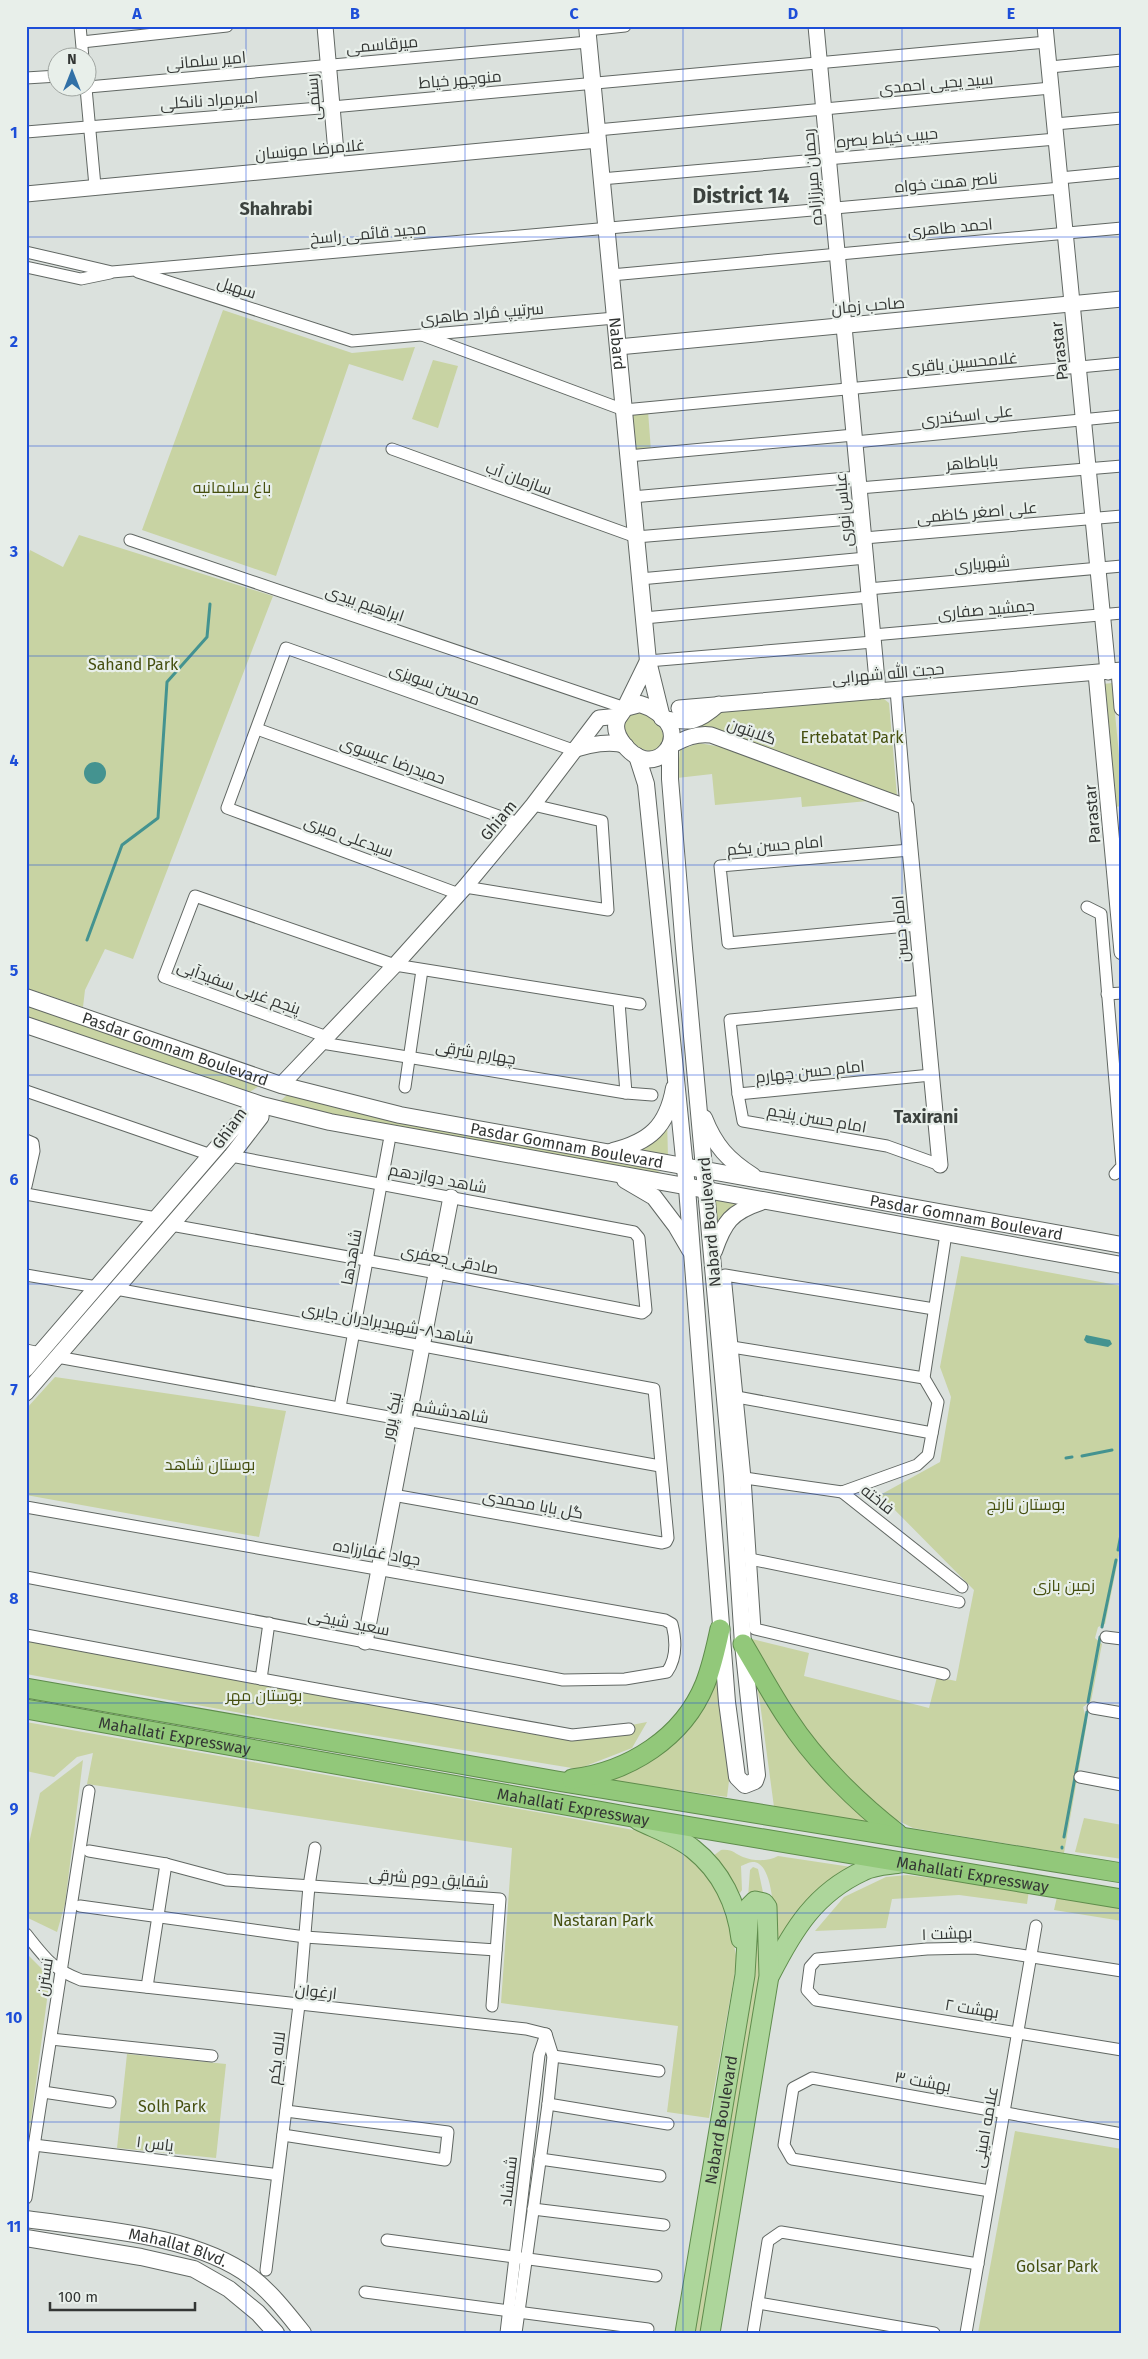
<svg xmlns="http://www.w3.org/2000/svg" width="1148" height="2359" font-family="'Fira Sans',Cairo,sans-serif">
	<style>
		.green { fill: #c8d3a3 }
		.water { fill: #449390 }
		.lines { fill: none; stroke-linecap: round; stroke-linejoin: round }
		.stream { stroke: #449390; stroke-width: 3 }
		.minor-casing { stroke: #616763; stroke-width: 13 }
		.tertiary-casing { stroke: #616763; stroke-width: 17 }
		.secondary-casing { stroke: #616763; stroke-width: 18 }
		.primary-casing { stroke: #5f8c4c; stroke-width: 21 }
		.trunk-casing { stroke: #5f8c4c; stroke-width: 21 }
		.minor { stroke: #fff; stroke-width: 11 }
		.tertiary { stroke: #fff; stroke-width: 15 }
		.secondary { stroke: #fff; stroke-width: 16 }
		.primary { stroke: #add69b; stroke-width: 19 }
		.trunk { stroke: #92c87a; stroke-width: 19 }
		.grid { fill: none; stroke: #1d4ed8; stroke-width: 1; stroke-opacity: 0.55 }
		.labels { text-anchor: middle; stroke-width: 4.5; stroke-linejoin: round; paint-order: stroke }
		.street-label { font-size: 16px; fill: #333634; stroke: #e8efea }
		.park-label { font-size: 16px; fill: #454f0f; stroke: #e8efea }
		.neighbourhood-label { font-size: 18px; font-weight: bold; fill: #3c423e; stroke: #e8efea }
		.district-label { font-size: 21px; font-weight: bold; fill: #3c423e; stroke: #e8efea }
		.neatline { fill: none; stroke: #1d4ed8; stroke-width: 2 }
		.grid-label { font-size: 16px; text-anchor: middle; font-weight: bold; fill: #1d4ed8 }
	</style>
	<rect width="100%" height="100%" fill="#dbe1dd"/>
	<g class="green">
		<path d="M223 310 352 353 415 347 403 381 349 364 276 576 142 530Z"/>
		<path d="M433 360 458 366 438 428 412 419Z"/>
		<path d="M648 411 651 451 632 452 628 414Z"/>
		<path d="M79 535 273 596 133 959 105 949 85 990 83 1007 26 988V566L30 550 63 567Z"/>
		<path d="M1112 683 1122 785V806L1115 807 1103 684Z"/>
		<path d="M879 695 889 703 897 796 744 739 699 727 716 715 720 708Z"/>
		<path d="M638 712C653 715 663 725 664 741L655 751C632 753 609 720 638 712Z"/>
		<path d="M699 743 727 748 868 801 802 807 801 797 715 805 712 774 677 778 680 750Z"/>
		<path d="M26 1005 239 1077 259 1086 248 1093 26 1016Z"/>
		<path d="M288 1094 639 1165 654 1169 663 1174 277 1104Z"/>
		<path d="M667 1119 668 1157 634 1151Z"/>
		<path d="M711 1198 739 1204 714 1237Z"/>
		<path d="M961 1256 1122 1286V1540L1105 1624 1098 1627 1095 1638 1102 1644 1091 1701 1083 1707 1087 1722 1064 1853 913 1828 876 1810 811 1740 762 1664 752 1639 809 1653 804 1676 929 1708 937 1677 956 1681 974 1590 880 1495 940 1462 951 1397 940 1367Z"/>
		<path d="M55 1377 286 1411 259 1537 26 1495V1409Z"/>
		<path d="M26 1630 590 1733 647 1722 632 1748 578 1769 274 1719 26 1674Z"/>
		<path d="M717 1667 729 1781 727 1797 601 1779 652 1758Z"/>
		<path d="M753 1667 877 1824 774 1807 760 1703Z"/>
		<path d="M26 1722 559 1816 644 1832 668 1839 705 1868 726 1907 737 1960 709 2118 667 2112 678 2026 501 2003 512 1848 87 1784 93 1753 77 1757 54 1777 26 1771Z"/>
		<path d="M83 1760 65 1904 57 1932 26 1917V1857L40 1793Z"/>
		<path d="M1084 1818 1122 1825V1859L1075 1852Z"/>
		<path d="M721 1850C734 1849 734 1854 743 1857 753 1861 768 1862 778 1856L858 1868 774 1950C774 1935 777 1860 752 1862 749 1862 744 1865 741 1866L742 1890 740 1893 736 1890 713 1856Z"/>
		<path d="M753 1867 758 1869 764 1897 748 1898 750 1870Z"/>
		<path d="M907 1875 1029 1890 1027 1904 959 1895 892 1899 886 1928 815 1931 844 1897 886 1877Z"/>
		<path d="M1057 1897 1122 1908V1921L1054 1910Z"/>
		<path d="M758 1914 760 1981 703 2333H695L755 1973 756 1915Z"/>
		<path d="M26 1953 50 1977 26 2158Z"/>
		<path d="M127 2054 226 2064 216 2158 117 2148Z"/>
		<path d="M1015 2131 1122 2149V2333H978Z"/>
	</g>
	<g class="water">
		<circle cx="95" cy="773" r="11"/>
		<path d="M1086 1335 1110 1340 1112 1344 1108 1347 1087 1343 1084 1340Z"/>
	</g>
	<g class="lines">
		<g class="stream">
			<path d="M87 940 122 845 158 818 167 682 207 637 210 604"/>
			<path d="M1082 1456 1112 1450"/>
			<path d="M1066 1458 1072 1457"/>
			<path d="M1118 1550 1122 1529"/>
			<path d="M1102 1627 1116 1560"/>
			<path d="M1088 1702 1100 1637"/>
			<path d="M1064 1837 1087 1712"/>
			<path d="M1062 1848V1847"/>
		</g>
		<g class="minor-casing">
			<g id="minor">
				<path d="M80 26 83 58"/>
				<path d="M587 30 625 26"/>
				<path d="M82 42 227 26"/>
				<path d="M1050 67 1122 60"/>
				<path d="M26 78 58 76"/>
				<path d="M88 87 588 42"/>
				<path d="M86 88 95 186"/>
				<path d="M1055 124 1122 118"/>
				<path d="M597 130 1051 88"/>
				<path d="M26 132 332 107 1047 42"/>
				<path d="M1060 178 1122 172"/>
				<path d="M601 179 1056 139"/>
				<path d="M26 252 112 272 1061 188"/>
				<path d="M26 267 81 279 110 273"/>
				<path d="M138 272 352 341 615 318"/>
				<path d="M611 275 1122 228"/>
				<path d="M422 335 624 410 1122 363"/>
				<path d="M855 442 1122 416"/>
				<path d="M392 449 636 537 862 518"/>
				<path d="M628 456 854 435"/>
				<path d="M859 488 1122 466"/>
				<path d="M632 497 858 477"/>
				<path d="M864 538 1122 516"/>
				<path d="M130 540 625 708"/>
				<path d="M640 579 866 558"/>
				<path d="M868 589 1122 566"/>
				<path d="M644 618 869 597"/>
				<path d="M873 635 1122 613"/>
				<path d="M648 661 873 642"/>
				<path d="M896 690 906 807"/>
				<path d="M257 729 518 823"/>
				<path d="M910 850 720 866 728 943 917 925"/>
				<path d="M465 887 608 910 602 821 533 805"/>
				<path d="M459 894 227 808 286 648 573 750"/>
				<path d="M1087 907 1101 914 1122 1166 1115 1174"/>
				<path d="M1107 994 1122 993"/>
				<path d="M924 1001 730 1020 738 1094 931 1075"/>
				<path d="M619 1002 626 1093"/>
				<path d="M327 1037 164 977 195 896 395 965 640 1004"/>
				<path d="M322 1043 626 1093 652 1095"/>
				<path d="M405 1087 422 970"/>
				<path d="M26 1091 211 1155"/>
				<path d="M738 1094 743 1121 887 1146 940 1165"/>
				<path d="M26 1140 33 1143 34 1151 26 1186"/>
				<path d="M26 1194 156 1218"/>
				<path d="M171 1225 437 1273 642 1313 646 1310 639 1238 634 1232 231 1156"/>
				<path d="M26 1275 97 1287"/>
				<path d="M116 1289 654 1389 668 1538 666 1542 662 1543 393 1495"/>
				<path d="M934 1309 725 1275 745 1478 755 1629 944 1674"/>
				<path d="M732 1347 924 1378"/>
				<path d="M26 1350 40 1353"/>
				<path d="M57 1357 660 1466"/>
				<path d="M737 1397 932 1433"/>
				<path d="M340 1407 389 1142"/>
				<path d="M745 1478 842 1492 917 1465 928 1455 938 1402 924 1378 946 1234"/>
				<path d="M842 1492 962 1587"/>
				<path d="M26 1507 665 1620 672 1624C676 1640 677 1658 667 1672L625 1679 563 1680 26 1577"/>
				<path d="M750 1559 959 1602"/>
				<path d="M26 1635 261 1679 269 1623"/>
				<path d="M1106 1637 1122 1639"/>
				<path d="M261 1679 572 1735 629 1729"/>
				<path d="M1093 1708 1122 1713"/>
				<path d="M1080 1777 1122 1785"/>
				<path d="M89 1851 166 1864 226 1880 500 1899 492 2006"/>
				<path d="M80 1906 305 1937 496 1950"/>
				<path d="M26 1934C45 1958 52 1969 81 1980L526 2029 546 2034 553 2056 548 2104 516 2333"/>
				<path d="M1122 1971 975 1948 927 1949 817 1959 810 1967 807 1990 816 2000 1122 2050"/>
				<path d="M147 1987 166 1864"/>
				<path d="M51 2039 212 2056"/>
				<path d="M553 2056 659 2071"/>
				<path d="M43 2092 110 2102"/>
				<path d="M548 2104 668 2124"/>
				<path d="M283 2135 445 2160 448 2132 286 2111"/>
				<path d="M34 2145 272 2174"/>
				<path d="M540 2159 660 2176"/>
				<path d="M990 2191 792 2159 784 2145 793 2088 812 2078 1122 2134"/>
				<path d="M26 2198 89 1791"/>
				<path d="M533 2209 664 2225"/>
				<path d="M387 2240 656 2276"/>
				<path d="M266 2270 299 2005 309 1886 315 1848"/>
				<path d="M365 2292 648 2329"/>
				<path d="M758 2303 934 2333"/>
				<path d="M506 2333 539 2055 546 2034"/>
				<path d="M753 2333 768 2241 781 2232 978 2264"/>
				<path d="M966 2333 1036 1926"/>
			</g>
		</g>
		<g class="tertiary-casing">
			<g id="tertiary">
				<path d="M325 26 337 164"/>
				<path d="M816 26 878 691"/>
				<path d="M1045 26 1108 672"/>
				<path d="M26 194 598 140"/>
				<path d="M618 347 1122 299"/>
				<path d="M1119 671 1122 708"/>
				<path d="M1096 673 1122 952"/>
				<path d="M679 708 1122 670"/>
				<path d="M662 718C690 724 698 723 719 704"/>
				<path d="M670 746C684 739 695 733 711 735L906 807 940 1165"/>
				<path d="M573 750C588 745 611 740 626 746"/>
				<path d="M281 1085 395 965 465 887 533 805 599 718 620 716"/>
				<path d="M26 1369 250 1109 262 1105 261 1117 231 1156 26 1393"/>
				<path d="M365 1642 451 1197"/>
			</g>
		</g>
		<g class="secondary-casing">
			<g id="secondary">
				<path id="s1" d="M587 26 648 661"/>
				<path d="M640 704C651 707 665 716 670 727 677 744 662 763 644 759 631 756 612 736 617 721 618 717 623 712 625 708Z"/>
				<path d="M625 708 648 661 662 718"/>
				<path d="M637 756 646 784 687 1188 727 1702 737 1777 745 1785 755 1781 757 1775 743 1644 732 1476 684 948 670 779V746"/>
				<path id="s2" d="M26 997 281 1085 400 1115 1122 1245"/>
				<path d="M26 1025 262 1105 330 1122 1122 1265"/>
				<path d="M704 1118C715 1146 728 1160 753 1176"/>
				<path d="M613 1151C649 1142 667 1127 674 1088"/>
				<path d="M625 1180 654 1197 676 1226 690 1250"/>
				<path d="M714 1251C724 1222 731 1212 761 1202"/>
				<path id="s3" d="M26 2219C95 2229 194 2234 251 2277 271 2292 287 2313 303 2333"/>
				<path d="M26 2238 141 2257 194 2269 229 2289 258 2313 276 2333"/>
			</g>
		</g>
		<g class="primary-casing">
			<g id="primary">
				<path d="M638 1820C656 1829 677 1836 693 1849 721 1871 737 1904 741 1939"/>
				<path d="M770 1975C793 1930 815 1893 863 1871 874 1865 889 1865 901 1863"/>
				<path id="s4" d="M685 2333 745 1975 749 1907 755 1901 764 1903 767 1907 769 1976 710 2333"/>
			</g>
		</g>
		<g class="trunk-casing">
			<g id="trunk">
				<path d="M743 1644C758 1669 772 1695 788 1719 816 1762 858 1803 898 1834"/>
				<path d="M26 1688 557 1781 1122 1873"/>
				<path id="s5" d="M26 1709 632 1817 1122 1899"/>
				<path d="M572 1779C629 1772 683 1738 705 1684 712 1666 716 1648 720 1629"/>
			</g>
		</g>
		<use href="#minor" class="minor"/>
		<use href="#tertiary" class="tertiary"/>
		<use href="#secondary" class="secondary"/>
		<use href="#primary" class="primary"/>
		<use href="#trunk" class="trunk"/>
	</g>
	<path class="grid" d="M246 26V2333M465 26V2333M683 26V2333M902 26V2333M26 237H1122M26 446H1122M26 656H1122M26 865H1122M26 1075H1122M26 1284H1122M26 1494H1122M26 1703H1122M26 1913H1122M26 2122H1122"/>
	<g class="labels">
		<g class="street-label">
			<text transform="translate(382 44) rotate(-5)" y="6">میرقاسمی</text>
			<text transform="translate(206 60) rotate(-5)" y="6">امیر سلمانی</text>
			<text transform="translate(460 79) rotate(-5)" y="6">منوچهر خیاط</text>
			<text transform="translate(936 83) rotate(-5)" y="6">سید یحیی احمدی</text>
			<text transform="translate(313 97) rotate(-95)" y="6">رستمی</text>
			<text transform="translate(209 100) rotate(-4)" y="6">امیرمراد نانکلی</text>
			<text transform="translate(887 137) rotate(-5)" y="6">حبیب خیاط بصره</text>
			<text transform="translate(310 149) rotate(-5)" y="6">غلامرضا مونسان</text>
			<text transform="translate(812 177) rotate(-95)" y="6">رحمان میرزازاده</text>
			<text transform="translate(946 182) rotate(-5)" y="6">ناصر همت خواه</text>
			<text transform="translate(950 227) rotate(-5)" y="6">احمد طاهری</text>
			<text transform="translate(368 233) rotate(-5)" y="6">مجید قائمی راسخ</text>
			<text transform="translate(237 287) rotate(18)" y="6">سهیل</text>
			<text transform="translate(868 305) rotate(-5)" y="6">صاحب زمان</text>
			<text transform="translate(482 313) rotate(-5)" y="6">سرتیپ مُراد طاهری</text>
			<text dy="6" stroke="none"><textPath href="#s1" startOffset="319">Nabard</textPath></text>
			<text transform="translate(1059 351) rotate(-96)" y="6">Parastar</text>
			<text transform="translate(962 362) rotate(-5)" y="6">غلامحسین باقری</text>
			<text transform="translate(967 415) rotate(-6)" y="6">علی اسکندری</text>
			<text transform="translate(972 462) rotate(-5)" y="6">باباطاهر</text>
			<text transform="translate(519 478) rotate(20)" y="6">سازمان آب</text>
			<text transform="translate(843 510) rotate(-95)" y="6">عباس نوری</text>
			<text transform="translate(977 512) rotate(-5)" y="6">علی اصغر کاظمی</text>
			<text transform="translate(982 563) rotate(-5)" y="6">شهریاری</text>
			<text transform="translate(365 603) rotate(19)" y="6">ابراهیم بیدی</text>
			<text transform="translate(986 609) rotate(-5)" y="6">جمشید صفاری</text>
			<text transform="translate(888 673) rotate(-5)" y="6">حجت الله شهرابی</text>
			<text transform="translate(435 684) rotate(20)" y="6">محسن سویزی</text>
			<text transform="translate(752 731) rotate(20)" y="6">گلابتون</text>
			<text transform="translate(393 760) rotate(20)" y="6">حمیدرضا عیسوی</text>
			<text transform="translate(1092 814) rotate(-95)" y="6">Parastar</text>
			<text transform="translate(498 820) rotate(-50)" y="6">Ghiam</text>
			<text transform="translate(349 836) rotate(20)" y="6">سیدعلی میری</text>
			<text transform="translate(775 845) rotate(-5)" y="6">امام حسن یکم</text>
			<text transform="translate(900 929) rotate(-95)" y="6">امام حسن</text>
			<text transform="translate(239 987) rotate(20)" y="6">پنجم غربی سفیدآبی</text>
			<text dy="6" stroke="none"><textPath href="#s2" startOffset="158">Pasdar Gomnam Boulevard</textPath></text>
			<text transform="translate(476 1052) rotate(9)" y="6">چهارم شرقی</text>
			<text transform="translate(810 1071) rotate(-6)" y="6">امام حسن چهارم</text>
			<text transform="translate(817 1118) rotate(10)" y="6">امام حسن پنجم</text>
			<text transform="translate(229 1128) rotate(-54)" y="6">Ghiam</text>
			<text dy="6" stroke="none"><textPath href="#s2" startOffset="562">Pasdar Gomnam Boulevard</textPath></text>
			<text transform="translate(438 1178) rotate(11)" y="6">شاهد دوازدهم</text>
			<text dy="6" stroke="none"><textPath href="#s2" startOffset="968">Pasdar Gomnam Boulevard</textPath></text>
			<text transform="translate(709 1222) rotate(-95)" y="6">Nabard Boulevard</text>
			<text transform="translate(351 1257) rotate(-80)" y="6">شاهدها</text>
			<text transform="translate(450 1259) rotate(11)" y="6">صادقی جعفری</text>
			<text transform="translate(388 1323) rotate(10)" y="6">شاهد۸-شهیدبرادران جابری</text>
			<text transform="translate(451 1411) rotate(10)" y="6">شاهدششم</text>
			<text transform="translate(391 1416) rotate(-79)" y="6">نیک پرور</text>
			<text transform="translate(878 1499) rotate(38)" y="6">فاخته</text>
			<text transform="translate(533 1504) rotate(10)" y="6">گل بابا محمدی</text>
			<text transform="translate(377 1552) rotate(10)" y="6">جواد غفارزاده</text>
			<text transform="translate(349 1622) rotate(11)" y="6">سعید شیخی</text>
			<text dy="6" stroke="none"><textPath href="#s5" startOffset="151">Mahallati Expressway</textPath></text>
			<text dy="6" stroke="none"><textPath href="#s5" startOffset="556">Mahallati Expressway</textPath></text>
			<text dy="6" stroke="none"><textPath href="#s5" startOffset="961">Mahallati Expressway</textPath></text>
			<text transform="translate(429 1878) rotate(4)" y="6">شقایق دوم شرقی</text>
			<text transform="translate(947 1933) rotate(-2)" y="6">بهشت ۱</text>
			<text transform="translate(44 1977) rotate(-81)" y="6">نسترن</text>
			<text transform="translate(316 1991) rotate(6)" y="6">ارغوان</text>
			<text transform="translate(972 2008) rotate(9)" y="6">بهشت ۲</text>
			<text transform="translate(276 2058) rotate(-83)" y="6">لاله یکم</text>
			<text transform="translate(923 2081) rotate(10)" y="6">بهشت ۳</text>
			<text dy="6" stroke="none"><textPath href="#s4" startOffset="216">Nabard Boulevard</textPath></text>
			<text transform="translate(985 2127) rotate(-80)" y="6">علامه امینی</text>
			<text transform="translate(155 2143) rotate(7)" y="6">یاس ۱</text>
			<text transform="translate(508 2181) rotate(-83)" y="6">شمشاد</text>
			<text dy="6" stroke="none"><textPath href="#s3" startOffset="155">Mahallat Blvd.</textPath></text>
		</g>
		<g class="park-label">
			<text x="232" y="493">باغ سلیمانیه</text>
			<text x="133" y="670">Sahand Park</text>
			<text x="852" y="743">Ertebatat Park</text>
			<text x="210" y="1470">بوستان شاهد</text>
			<text x="1026" y="1510">بوستان نارنج</text>
			<text x="1064" y="1591">زمین بازی</text>
			<text x="264" y="1701">بوستان مهر</text>
			<text x="603" y="1926">Nastaran Park</text>
			<text x="172" y="2112">Solh Park</text>
			<text x="1057" y="2272">Golsar Park</text>
		</g>
		<g class="neighbourhood-label">
			<text x="276" y="215">Shahrabi</text>
			<text x="926" y="1123">Taxirani</text>
		</g>
		<g class="district-label">
			<text x="741" y="203">District 14</text>
		</g>
	</g>
	<rect width="1148" height="2359" fill="none" stroke="#e8efea" stroke-width="55"/>
	<g transform="translate(72 72)"><circle r="24" fill="#e8efea" stroke="#a0a5a1"/>
	<path d="M0-4L9 19L0 12L-9 19Z" fill="#3170a7"/>
	<text y="-8" font-size="14" font-weight="bold" text-anchor="middle" fill="#333634">N</text>
	</g>
	<path d="M50 2302v8h145v-8" fill="none" stroke="#333634" stroke-width="2.5"/>
	<text x="58" y="2302" font-size="15" fill="#333634" stroke="#e8efea" stroke-width="4" paint-order="stroke">100 m</text>
	<rect x="28" y="28" width="1092" height="2304" class="neatline"/>
	<g class="grid-label">
		<text x="137" y="19">A</text>
		<text x="355" y="19">B</text>
		<text x="574" y="19">C</text>
		<text x="793" y="19">D</text>
		<text x="1011" y="19">E</text>
		<text x="14" y="138">1</text>
		<text x="14" y="347">2</text>
		<text x="14" y="557">3</text>
		<text x="14" y="766">4</text>
		<text x="14" y="976">5</text>
		<text x="14" y="1185">6</text>
		<text x="14" y="1395">7</text>
		<text x="14" y="1604">8</text>
		<text x="14" y="1814">9</text>
		<text x="14" y="2023">10</text>
		<text x="14" y="2232">11</text>
	</g>
</svg>
